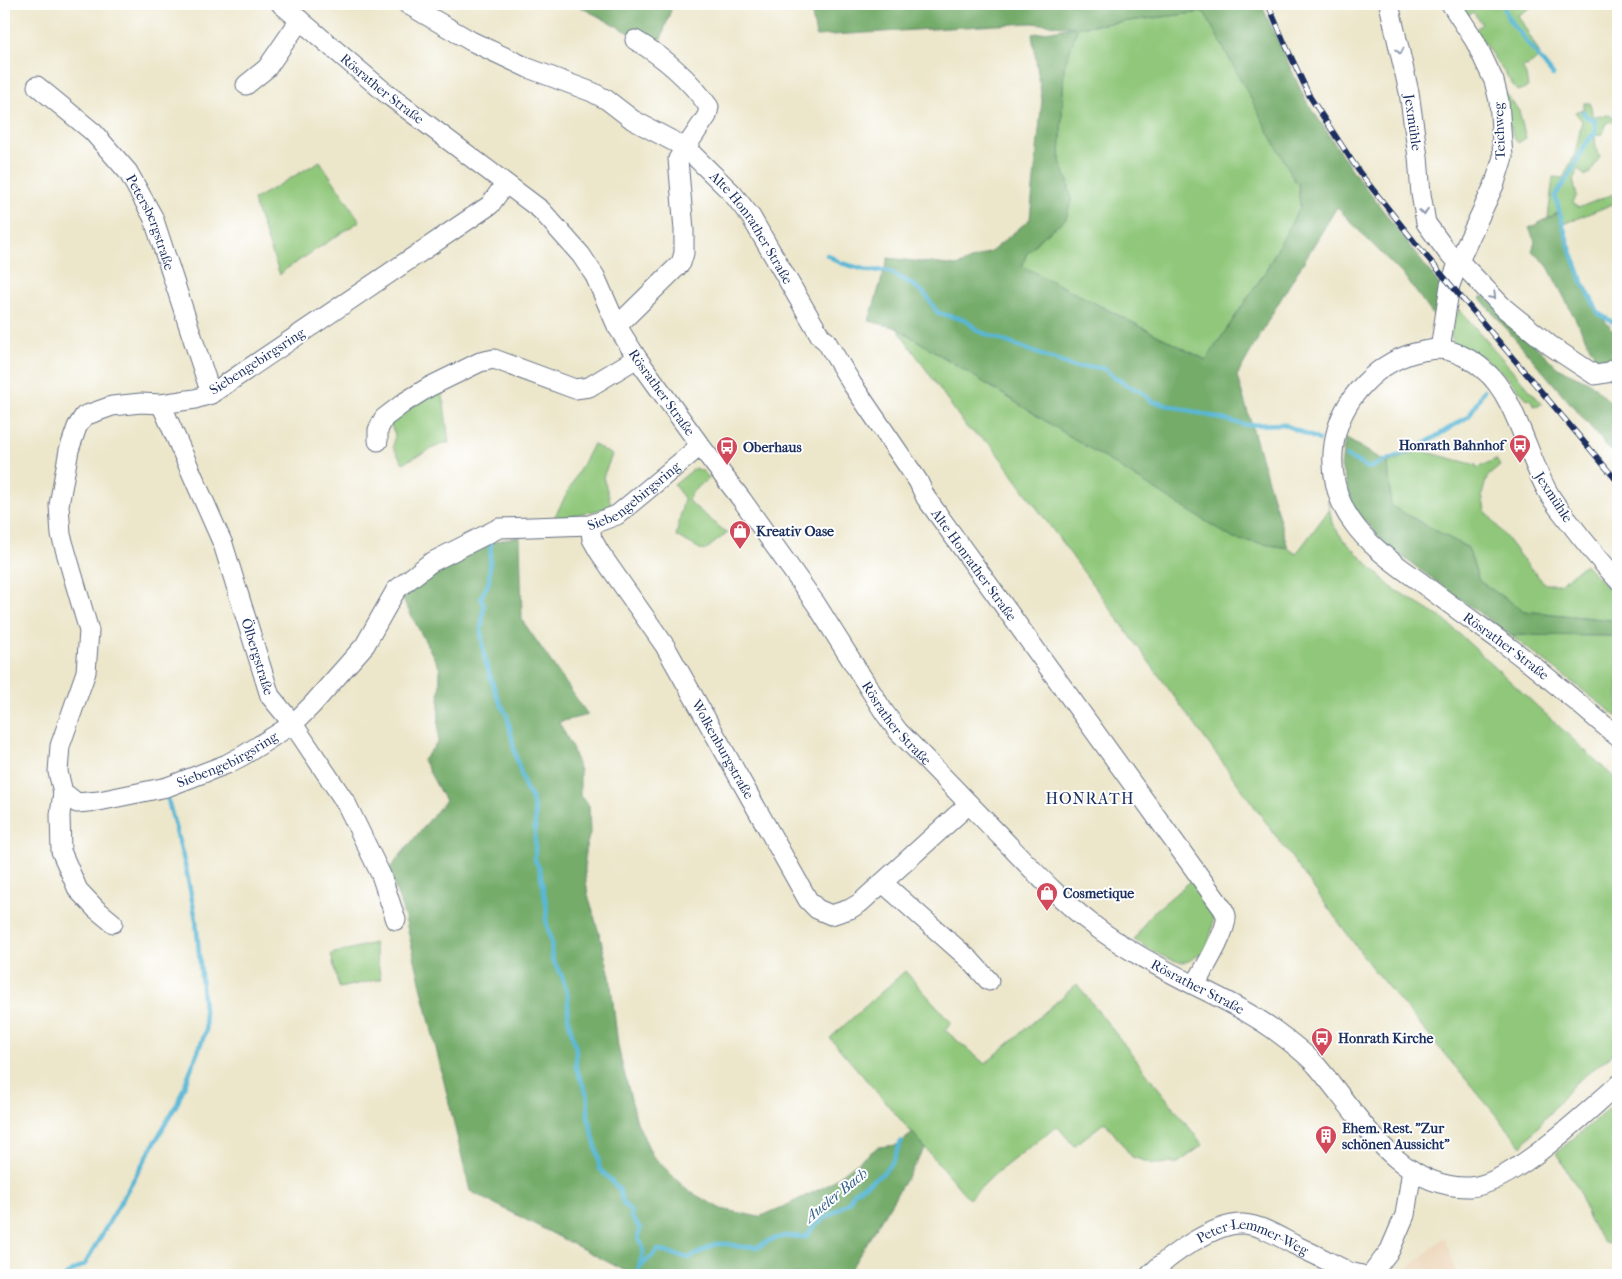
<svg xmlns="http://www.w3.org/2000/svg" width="1622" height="1279" font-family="'IM FELL French Canon',serif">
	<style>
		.built { fill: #edd7bb }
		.green { fill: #90c77a; stroke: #567b6c }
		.forest { fill: #74ac6a; stroke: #486e64; fill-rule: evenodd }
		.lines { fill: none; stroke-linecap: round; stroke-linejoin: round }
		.stream { stroke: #58b7d6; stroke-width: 4.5 }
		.minor-casing { stroke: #646f84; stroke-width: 21 }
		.minor { stroke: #fff; stroke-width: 19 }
		.rail-casing { stroke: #1b2f5e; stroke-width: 5.5 }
		.rail { stroke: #fff; stroke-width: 4; stroke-dasharray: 11; stroke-linecap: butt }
		.oneway { stroke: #8d97ae }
		.labels { text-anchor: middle; stroke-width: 4; stroke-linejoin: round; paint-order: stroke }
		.street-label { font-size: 14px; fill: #1b2f5e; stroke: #fff }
		.poi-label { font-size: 14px; font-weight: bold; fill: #1b2f5e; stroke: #fff; text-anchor: start }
		.water-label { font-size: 15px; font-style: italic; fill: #305f88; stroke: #fff }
		.quarter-label { font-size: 16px; letter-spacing: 1px; fill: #1b2f5e; stroke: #fff }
	</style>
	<rect width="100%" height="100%" fill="#fff"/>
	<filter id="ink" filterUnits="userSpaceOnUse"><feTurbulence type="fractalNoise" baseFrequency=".02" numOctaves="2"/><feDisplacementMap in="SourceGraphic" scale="10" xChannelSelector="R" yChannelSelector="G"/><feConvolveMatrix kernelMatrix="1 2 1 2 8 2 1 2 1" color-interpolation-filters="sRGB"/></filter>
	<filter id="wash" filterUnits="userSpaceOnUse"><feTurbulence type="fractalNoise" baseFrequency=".0096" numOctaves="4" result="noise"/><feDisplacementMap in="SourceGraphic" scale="20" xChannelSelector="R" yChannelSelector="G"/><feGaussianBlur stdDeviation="1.12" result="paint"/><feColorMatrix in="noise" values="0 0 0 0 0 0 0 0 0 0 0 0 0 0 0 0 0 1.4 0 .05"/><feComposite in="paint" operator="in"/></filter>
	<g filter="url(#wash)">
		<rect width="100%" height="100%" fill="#ece6ca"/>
		<path class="built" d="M1443 1238 1446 1240 1456 1275H1401Z"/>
		<g class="green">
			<path d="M1465 4H1537L1518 15 1540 54C1535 62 1531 65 1522 67L1526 75 1528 87 1517 91 1475 30 1482 24 1473 12 1467 16 1462 6Z"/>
			<path d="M1204 12 1298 183 1300 207 1265 272 1206 360 1022 266 1026 255 1040 239 1066 219 1071 200 1068 182 1060 162 1064 66 1078 27Z"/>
			<path d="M1501 87 1519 111 1526 138 1518 143 1513 136 1511 127 1504 119Z"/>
			<path d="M1584 103H1590L1593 116 1608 115 1618 118V121L1607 122 1603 134 1595 135 1596 147 1600 156 1591 172 1585 176 1579 169 1573 180 1577 195 1573 202 1578 208 1618 192V202L1563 224 1559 212 1548 218 1553 177 1563 178 1575 154 1582 121 1575 112 1584 109Z"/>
			<path d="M320 161 360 221 286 269 280 275 253 200Z"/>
			<path d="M1459 309 1542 404 1534 406 1530 399H1527C1514 384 1499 367 1481 356 1472 352 1455 349 1452 339 1449 329 1456 318 1459 309Z"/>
			<path d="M897 328 1234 539 1288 548 1296 554 1329 510 1328 500 1332 523 1342 538 1391 587 1443 619 1618 781V1050L1574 1084 1522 1146 1372 968 991 445 967 428Z"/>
			<path d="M442 387 449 443H444L403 463 393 447 395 434 389 422Z"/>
			<path d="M593 444 612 455 603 477 612 507 562 518H554Z"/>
			<path d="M1419 450 1476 465 1477 468 1496 459 1500 466 1487 477 1482 495 1485 510 1524 561 1545 584H1560L1585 564 1618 599V613L1611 620 1524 611 1479 581 1468 548 1391 506 1388 463Z"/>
			<path d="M695 468 704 472 709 478 691 493 688 501 727 533 704 551 676 536 684 498 674 485Z"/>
			<path d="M1510 635 1618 636V717Z"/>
			<path d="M1192 880C1214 910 1221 919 1202 955 1195 955 1191 962 1184 962 1170 963 1147 947 1134 940L1150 915Z"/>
			<path d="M374 943 381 979 339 988 331 954Z"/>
			<path d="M905 971 952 1023 945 1030 985 1064 1077 984 1203 1145 1178 1163 1154 1164 1132 1157 1105 1122 1074 1146 1057 1126 995 1174 969 1199 830 1038Z"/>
			<path d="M1618 1101V1245L1604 1243 1588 1218 1579 1190 1556 1153Z"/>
		</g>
		<g class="forest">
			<path d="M575 4H673L658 48Z"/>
			<path d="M810 4H1261L1304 97 1350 167 1441 287 1436 319 1405 277 1368 240 1337 207 1273 312 1237 376 1288 548 1234 539 897 328 869 321 888 258 957 266 992 251 1030 219 1042 100 1032 34 1075 27 1031 23 816 36ZM1204 12 1295 181 1298 182 1300 207 1265 272 1206 360 1022 266 1026 255 1040 239 1066 219 1071 200 1068 182 1060 161 1064 67 1078 27Z"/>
			<path d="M1560 212 1568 243 1582 281 1599 314 1618 336V360L1616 363 1598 362 1546 263 1532 251 1535 242 1529 228Z"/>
			<path d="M1484 295 1558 368 1591 383 1618 410V459L1480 298Z"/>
			<path d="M1345 438 1388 463 1391 506 1468 548 1479 581 1524 611 1611 620 1618 613V636L1510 635 1386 545 1355 510 1341 467Z"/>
			<path d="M515 537H520L522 620 588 715 559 722 571 745 580 771V796L589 805 590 833 585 851V873L588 895 601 940 610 976 618 1046 623 1068 637 1122 652 1155 687 1190 721 1209 759 1217 787 1205 826 1186 878 1147 897 1145 913 1133 925 1148 847 1275H633L470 1191 405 918 389 869 445 801 423 760 438 742 440 669 401 596 431 572 435 575 489 543Z"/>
		</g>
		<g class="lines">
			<g class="stream">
				<path d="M1503 4 1508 18 1553 75"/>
				<path d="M1583 112 1587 117 1595 120V133L1586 144 1569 175 1555 196 1568 243 1582 281 1599 314 1618 325"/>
				<path d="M827 255 841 263 870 271 886 270 912 284 925 294 938 313 966 320 978 331 1074 367H1096L1105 369 1111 375 1128 386 1142 392 1151 401 1246 425 1283 424 1319 440"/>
				<path d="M1346 456 1369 468 1419 447 1469 416 1484 390"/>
				<path d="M491 543 489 582 481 597 484 606 481 632 485 660 497 697 507 715 516 757 525 787 532 799 535 814V860L540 870 547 910 546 920 551 941 552 959 562 976 568 997V1018L576 1049V1068L588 1097V1116L599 1159V1168L619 1189 623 1203 631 1212V1217L640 1228 638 1239C648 1250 641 1255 639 1268"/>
				<path d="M66 1275 85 1264 178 1102 206 1031 196 920 186 869 167 796"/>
				<path d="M637 1275 639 1268 658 1250 689 1258 716 1244H728L741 1247H758L770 1240 785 1236 806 1237 815 1225 849 1202 854 1192 882 1174 893 1161 901 1141"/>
			</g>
		</g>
	</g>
	<g filter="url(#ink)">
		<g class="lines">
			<g class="minor-casing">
				<g id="minor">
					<path id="s1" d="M281 4 387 94 541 210 581 255 595 276 617 326 637 358 699 444 742 500 816 604 884 712 898 731C933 766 967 802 1002 838 1031 868 1059 899 1092 924 1124 949 1161 968 1196 986 1223 999 1249 1012 1273 1029 1288 1040 1304 1052 1316 1065 1358 1113 1397 1189 1470 1187 1511 1185 1586 1112 1618 1085"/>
					<path id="s2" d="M407 4 471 41 528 68 592 92 607 100 633 120 686 148 732 193 751 217 821 337 826 341 852 384 918 481 926 498 1223 909C1224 911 1226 914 1226 916 1228 930 1202 972 1195 985"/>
					<path id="s3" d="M1389 4 1409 92 1418 157 1421 194 1426 223 1448 253 1459 261 1504 308 1551 346 1595 375 1607 373 1618 366"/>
					<path d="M246 85 267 68 300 20"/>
					<path id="s4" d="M37 86 93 132 128 172 153 217 211 394"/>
					<path id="s5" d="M505 184 490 205 211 394 195 399 161 404 141 403 112 406 84 416 77 427 69 450 59 505 61 535 89 631 86 672 60 746 58 772 63 792 77 803 99 801 167 787 227 764 244 755 293 724 312 705 365 645 396 590 430 563 499 528 590 525 617 515 700 446"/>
					<path d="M617 326 681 263 684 253V230L678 159 707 116 709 107C690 80 664 57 635 40"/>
					<path d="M1440 349 1450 285 1459 261 1495 183 1503 157 1499 101 1494 81 1475 41 1451 4"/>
					<path id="s6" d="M161 404 223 544 270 696 293 724 346 803 381 875 396 920"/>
					<path d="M378 441V430L384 418 405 402 429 387 480 362 494 359 575 389 589 387 637 358"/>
					<path id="s7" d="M590 525 592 539 600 553 665 646 808 900 817 909 831 915 850 909 860 903 969 804"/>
					<path id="s8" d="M1618 580C1600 561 1583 540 1567 519 1561 511 1554 503 1549 494 1528 459 1515 394 1484 370 1473 360 1456 351 1441 349 1435 349 1428 350 1423 351 1379 359 1340 399 1334 444 1330 469 1336 499 1351 520 1369 547 1397 565 1423 584 1449 604 1476 623 1502 642 1542 671 1580 705 1618 737"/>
					<path d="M63 792 60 815 61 851 78 890 96 909 113 923"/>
					<path d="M883 883 970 960 989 981"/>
					<path id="s9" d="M1150 1275C1168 1256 1216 1222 1243 1224 1260 1225 1278 1236 1293 1244 1312 1253 1330 1262 1349 1272L1362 1275"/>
					<path d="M1371 1275 1390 1250 1405 1215 1412 1170"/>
				</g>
			</g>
			<use href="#minor" class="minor"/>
			<g class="rail-casing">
				<path id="rail" d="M1268 4 1286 46 1310 97 1360 173 1417 245 1618 482"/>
			</g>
			<use href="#rail" class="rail"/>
		</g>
		<defs><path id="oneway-chevron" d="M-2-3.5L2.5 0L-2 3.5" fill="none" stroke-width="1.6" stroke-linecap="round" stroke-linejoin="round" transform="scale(1.25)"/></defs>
		<g class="oneway">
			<use href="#oneway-chevron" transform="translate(1400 51) rotate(78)"/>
			<use href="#oneway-chevron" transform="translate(1424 212) rotate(80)"/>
			<use href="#oneway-chevron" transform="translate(1493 296) rotate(46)"/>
		</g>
	</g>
	<defs>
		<g id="bus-pin" transform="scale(1.125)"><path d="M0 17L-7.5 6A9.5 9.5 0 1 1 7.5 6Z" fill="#d1495b" stroke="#fff"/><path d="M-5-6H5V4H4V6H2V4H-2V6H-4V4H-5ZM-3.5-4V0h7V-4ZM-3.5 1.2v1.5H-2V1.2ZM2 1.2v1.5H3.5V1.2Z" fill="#fff"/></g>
		<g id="shop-pin" transform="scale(1.125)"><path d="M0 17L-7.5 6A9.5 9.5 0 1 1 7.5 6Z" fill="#d1495b" stroke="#fff"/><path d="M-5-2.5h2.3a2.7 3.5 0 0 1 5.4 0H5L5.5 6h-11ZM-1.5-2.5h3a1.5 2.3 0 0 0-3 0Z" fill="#fff"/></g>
		<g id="building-pin" transform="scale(1.125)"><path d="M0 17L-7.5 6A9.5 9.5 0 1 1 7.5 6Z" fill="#d1495b" stroke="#fff"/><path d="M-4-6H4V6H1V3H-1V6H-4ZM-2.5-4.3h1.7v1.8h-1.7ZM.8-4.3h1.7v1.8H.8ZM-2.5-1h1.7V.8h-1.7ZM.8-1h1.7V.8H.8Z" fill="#fff"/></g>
	</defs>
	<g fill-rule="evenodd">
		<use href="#bus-pin" x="1520" y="445"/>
		<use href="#bus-pin" x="727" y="447"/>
		<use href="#shop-pin" x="740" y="531"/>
		<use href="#shop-pin" x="1047" y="893"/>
		<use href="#bus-pin" x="1322" y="1038"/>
		<use href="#building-pin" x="1326" y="1136"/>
	</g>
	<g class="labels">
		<g class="street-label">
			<text dy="5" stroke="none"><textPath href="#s1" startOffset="132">Rösrather Straße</textPath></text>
			<text dy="5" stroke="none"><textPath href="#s3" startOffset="121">Jexmühle</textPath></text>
			<text transform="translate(1499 131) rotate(-92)" y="5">Teichweg</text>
			<text dy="5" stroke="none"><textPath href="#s4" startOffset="181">Petersbergstraße</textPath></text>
			<text dy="5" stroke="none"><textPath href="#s2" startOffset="419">Alte Honrather Straße</textPath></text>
			<text transform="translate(257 361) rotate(-33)" y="5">Siebengebirgsring</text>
			<text dy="5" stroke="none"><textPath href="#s1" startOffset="552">Rösrather Straße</textPath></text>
			<text dy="5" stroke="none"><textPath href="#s5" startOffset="1568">Siebengebirgsring</textPath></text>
			<text transform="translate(1554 497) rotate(57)" y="5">Jexmühle</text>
			<text dy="5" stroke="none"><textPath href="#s2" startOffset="824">Alte Honrather Straße</textPath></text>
			<text dy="5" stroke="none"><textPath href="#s8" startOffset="735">Rösrather Straße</textPath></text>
			<text dy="5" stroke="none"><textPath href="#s6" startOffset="271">Ölbergstraße</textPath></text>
			<text dy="5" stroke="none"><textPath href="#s1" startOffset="958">Rösrather Straße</textPath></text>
			<text dy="5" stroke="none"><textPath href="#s7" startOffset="262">Wolkenburgstraße</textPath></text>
			<text dy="5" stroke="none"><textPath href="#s5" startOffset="1058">Siebengebirgsring</textPath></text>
			<text dy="5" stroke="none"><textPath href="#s1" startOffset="1362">Rösrather Straße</textPath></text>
			<text dy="5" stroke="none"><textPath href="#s9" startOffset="119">Peter-Lemmer-Weg</textPath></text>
		</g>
		<g class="poi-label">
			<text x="1504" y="450" text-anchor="end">Honrath Bahnhof</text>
			<text x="743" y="452">Oberhaus</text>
			<text x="756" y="536">Kreativ Oase</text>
			<text x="1063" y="898">Cosmetique</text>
			<text x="1338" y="1043">Honrath Kirche</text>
			<text x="1342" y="1133">Ehem. Rest. "Zur<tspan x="1342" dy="16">schönen Aussicht"</tspan></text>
		</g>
		<g class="water-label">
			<text transform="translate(836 1195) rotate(-39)" y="5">Aueler Bach</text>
		</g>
		<g class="quarter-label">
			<text x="1090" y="804">HONRATH</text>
		</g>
	</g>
	<rect width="1622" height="1279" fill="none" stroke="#fff" stroke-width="20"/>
</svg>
